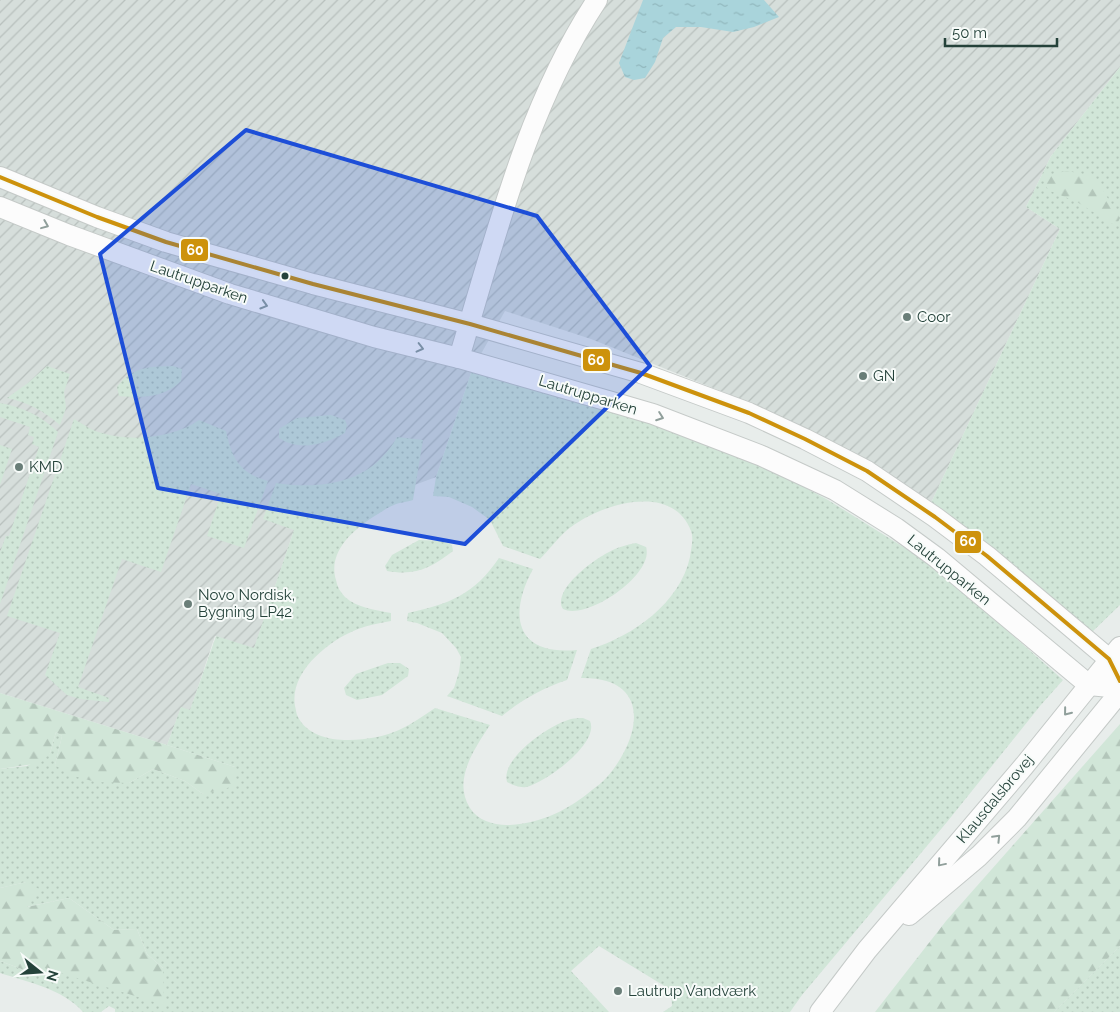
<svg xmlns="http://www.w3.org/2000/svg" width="1120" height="1012" font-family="Raleway,sans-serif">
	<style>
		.industrial { fill: url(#industrial-furrows) }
		.grass { fill: url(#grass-dots) }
		.forest { fill: url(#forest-firs) }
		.water { fill: url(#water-ripples) }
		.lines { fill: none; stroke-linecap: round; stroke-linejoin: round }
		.minor-casing { stroke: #c5cac8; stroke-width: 22 }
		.minor { stroke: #fcfcfc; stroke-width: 20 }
		.bus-1-casing { stroke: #f7fbf9; stroke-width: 8 }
		.bus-1 { stroke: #cd920c; stroke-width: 4 }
		.oneway { stroke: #909f9b }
		.marked { fill: #1d4ed8; fill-opacity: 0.2; stroke: #1d4ed8; stroke-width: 4; stroke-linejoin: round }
		.bus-dot { fill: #24423a; stroke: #f7fbf9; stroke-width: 2 }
		.poi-dot { fill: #697e78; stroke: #f7fbf9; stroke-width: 2 }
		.labels { text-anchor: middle; stroke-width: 4; stroke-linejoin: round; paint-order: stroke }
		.street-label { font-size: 15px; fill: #24423a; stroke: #f7fbf9 }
		.poi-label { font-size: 15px; fill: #24423a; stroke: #f7fbf9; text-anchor: start }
		.line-badge { stroke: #f7fbf9; stroke-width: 2 }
		.badge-label { font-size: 14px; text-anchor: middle; font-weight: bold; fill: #fff }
	</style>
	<defs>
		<pattern id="industrial-furrows" width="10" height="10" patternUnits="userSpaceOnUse" patternTransform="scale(1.25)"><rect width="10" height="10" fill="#d6dedb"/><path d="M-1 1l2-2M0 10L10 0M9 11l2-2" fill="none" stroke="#b8c0bd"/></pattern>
		<pattern id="grass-dots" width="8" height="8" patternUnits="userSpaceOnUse" patternTransform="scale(1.25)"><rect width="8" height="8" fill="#d1e6d8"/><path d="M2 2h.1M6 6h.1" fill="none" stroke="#b3c6ba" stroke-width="1.8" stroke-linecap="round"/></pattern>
		<pattern id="forest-firs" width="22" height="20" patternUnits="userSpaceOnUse" patternTransform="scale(1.25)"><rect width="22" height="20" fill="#d1e6d8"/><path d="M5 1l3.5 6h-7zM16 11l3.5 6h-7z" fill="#b3c6ba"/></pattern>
		<pattern id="water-ripples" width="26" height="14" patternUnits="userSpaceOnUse" patternTransform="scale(1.25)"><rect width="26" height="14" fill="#a9d4db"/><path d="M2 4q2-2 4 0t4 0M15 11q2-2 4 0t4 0" fill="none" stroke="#91b7bd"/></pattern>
	</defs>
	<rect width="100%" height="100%" fill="#e8edeb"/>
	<path class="industrial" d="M0 0H1120V67L1051 156 1026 207 1060 229 930 505 813 434 738 398 591 339 505 311 472 370 436 477 294 530 254 649 215 636 190 711 181 708 167 745 0 693Z"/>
	<g class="grass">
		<path d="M1120 67V605L1092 632 930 505 1060 229 1026 207 1051 156Z"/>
		<path d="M47 366 70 374 64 392 66 408 60 425C44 411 27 402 7 398L28 383Z"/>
		<path d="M173 366 182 369 181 381C165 398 140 398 119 396L117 387C133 366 149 367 173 366Z"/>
		<path d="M472 370 659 424 758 462 828 500 937 568 1063 680 1040 706 947 822 802 995 790 1012H663L672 1006 671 990 599 946 571 971 609 1012H115V1009L109 1006 101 1012H83C63 989 28 982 0 973V961L27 971 38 965 163 968 147 954 137 929 114 930 69 898 26 907V882L0 888V769L27 766 50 753 56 732 62 736 55 765 129 783 153 769 185 781 203 794 235 767 167 745 181 707 190 710 216 636 254 648 294 530 263 519 276 483C313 489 360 485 386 453 390 448 394 443 397 437L423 440 413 500C407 502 400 502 394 505 388 507 383 511 378 514 355 528 327 551 336 580 337 586 340 592 345 597 357 608 376 610 391 613V621C380 623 369 625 358 629 329 640 289 672 295 706 296 709 296 714 298 717 314 749 372 742 399 730 412 724 423 716 435 708L490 725C475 748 452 780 470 808 478 821 496 826 510 825 542 823 568 810 592 790 597 786 603 782 607 777 642 737 652 677 581 678L591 649C633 636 680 603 690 557 691 549 694 539 691 531 672 480 596 505 566 531 557 539 549 550 540 559L503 546 490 520 472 507 449 497 433 496 436 477Z"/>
		<path d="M0 403C23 407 41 416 58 432L0 604V552L6 536H9L39 447 32 444 34 437 28 435 30 427 0 417Z"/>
		<path d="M331 415 345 420 347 425 345 433C325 444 300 452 279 438V429L297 418Z"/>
		<path d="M74 419C83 424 92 431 102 433 130 442 174 438 199 420L226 431C232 458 239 473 268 481L244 548 207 536 221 494 191 484 161 572 122 559 78 687 109 698V702L80 699 67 695 45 675 60 633 7 616Z"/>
		<path d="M0 445 12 449 0 485Z"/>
		<path d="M419 540 443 541 452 545 453 551C431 568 416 576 387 571L385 566 392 555Z"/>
		<path d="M636 543 646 547C655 574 587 621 563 609 552 589 595 559 609 552 618 547 626 545 636 543Z"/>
		<path d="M499 558 533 569C508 615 515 656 577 650L567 680C543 688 523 699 502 716L447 696 454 688 459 672 461 657 456 648 442 633 417 623 407 621 408 613C449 604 474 595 499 558Z"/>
		<path d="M388 663H400L409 669 408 676 382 695 357 700 346 695 344 688 356 674Z"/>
		<path d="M583 718 590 721C600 743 545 783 526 787 520 788 512 785 507 782 500 758 551 724 571 719 575 718 579 718 583 718Z"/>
		<path d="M1120 946V1012H1054Z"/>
	</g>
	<g class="forest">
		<path d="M1067 171 1094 176 1120 218 1116 226 1077 202 1048 190 1042 176Z"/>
		<path d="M0 693 167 745 235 767V786L203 794 185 781 153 769 129 783 96 782 70 775 55 765 62 736 56 732 50 753 40 763 0 769Z"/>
		<path d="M1120 724V946L1054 1012H875L946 921Z"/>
		<path d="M26 882 39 889 27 907 69 898 114 930 137 929 147 954 163 968 164 1005 38 966 27 971 0 961V888Z"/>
	</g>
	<path class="water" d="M643 0H764L779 17 754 27 733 32 701 27H676L663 38 655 62 645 78 634 80 625 77 619 63Z"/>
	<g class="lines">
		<g class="minor-casing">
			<g id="minor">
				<path d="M0 177 97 217 166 242 313 284 470 324 641 373 749 413 805 439 867 471 935 517 987 556 1109 659 1120 681"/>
				<path d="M0 207 69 235 230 294 374 337 459 358 612 402 653 414 762 456 835 490 896 528 937 558 1089 685 1120 688"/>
				<path d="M459 358C496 236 526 108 597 0"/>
				<path d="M909 915 979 856 1017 818 1120 692"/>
				<path d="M820 1012 867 950 1024 766 1120 647"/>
			</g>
		</g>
		<use href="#minor" class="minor"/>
		<g class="bus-1-casing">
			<path id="bus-1" d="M0 177 97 217 166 242 313 284 470 324 641 373 749 413 805 439 867 471 935 517 987 556 1109 659 1120 681"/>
		</g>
		<use href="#bus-1" class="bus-1"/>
	</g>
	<defs><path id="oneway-chevron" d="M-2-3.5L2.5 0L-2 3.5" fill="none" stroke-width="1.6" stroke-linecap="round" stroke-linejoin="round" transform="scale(1.25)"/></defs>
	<g class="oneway">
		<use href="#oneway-chevron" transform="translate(45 225) rotate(22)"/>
		<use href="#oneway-chevron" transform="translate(264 305) rotate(17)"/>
		<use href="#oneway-chevron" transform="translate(420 348) rotate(14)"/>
		<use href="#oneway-chevron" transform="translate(660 417) rotate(20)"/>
		<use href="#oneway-chevron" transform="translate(1067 712) rotate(129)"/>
		<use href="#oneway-chevron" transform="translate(997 838) rotate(-46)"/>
		<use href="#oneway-chevron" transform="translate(941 863) rotate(130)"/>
	</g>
	<path class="marked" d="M246 130 537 216 650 366 465 544 158 488 100 254Z"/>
	<circle class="bus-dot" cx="285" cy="276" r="4.5"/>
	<g class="poi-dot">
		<circle cx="907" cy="317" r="5"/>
		<circle cx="863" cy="376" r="5"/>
		<circle cx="19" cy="467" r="5"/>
		<circle cx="188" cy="604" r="5"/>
		<circle cx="618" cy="991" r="5"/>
	</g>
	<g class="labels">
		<g class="street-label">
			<text transform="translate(199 282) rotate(19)" y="5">Lautrupparken</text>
			<text transform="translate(588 395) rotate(17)" y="5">Lautrupparken</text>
			<text transform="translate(949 570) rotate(39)" y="5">Lautrupparken</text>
			<text transform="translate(995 799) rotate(-50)" y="5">Klausdalsbrovej</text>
		</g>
		<g class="poi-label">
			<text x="917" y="322">Coor</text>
			<text x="873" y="381">GN</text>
			<text x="29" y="472">KMD</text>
			<text x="198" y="600">Novo Nordisk,<tspan x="198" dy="17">Bygning LP42</tspan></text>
			<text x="628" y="996">Lautrup Vandværk</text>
		</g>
	</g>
	<g class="line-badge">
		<rect x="180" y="238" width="29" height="24" rx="5" fill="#cd920c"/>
		<rect x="582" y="348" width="29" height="24" rx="5" fill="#cd920c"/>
		<rect x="954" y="530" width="28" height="24" rx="5" fill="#cd920c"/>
	</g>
	<g class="badge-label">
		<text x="195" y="255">60</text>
		<text x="596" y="365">60</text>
		<text x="968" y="546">60</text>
	</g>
	<g transform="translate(40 972) rotate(107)" stroke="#f7fbf9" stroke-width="4" paint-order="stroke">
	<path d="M0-4L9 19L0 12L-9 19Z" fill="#24423a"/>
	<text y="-8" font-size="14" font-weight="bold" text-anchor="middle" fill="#24423a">N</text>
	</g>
	<path d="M945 38v8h112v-8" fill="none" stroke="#24423a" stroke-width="2.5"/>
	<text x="952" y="38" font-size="15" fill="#24423a" stroke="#f7fbf9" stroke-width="4" paint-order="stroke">50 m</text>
</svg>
